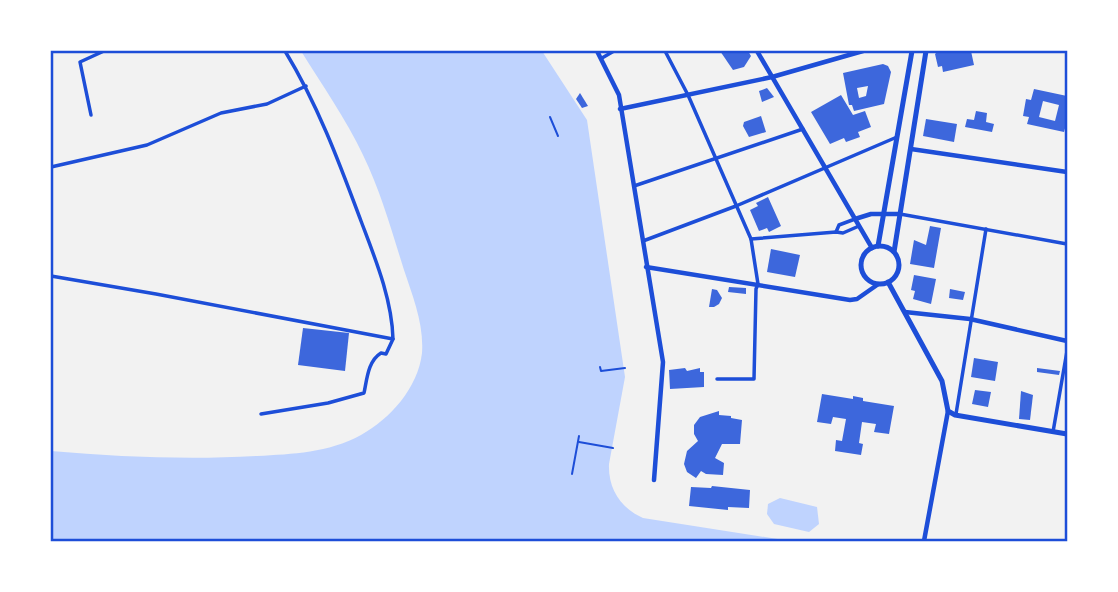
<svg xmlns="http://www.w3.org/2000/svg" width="1118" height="592" font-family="'Noto Serif',serif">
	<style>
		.water { fill: #bfd3fe }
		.building { fill: #3d67dc; fill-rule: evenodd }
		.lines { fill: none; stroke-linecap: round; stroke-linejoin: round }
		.path { stroke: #1d4ed8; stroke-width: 2 }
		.minor { stroke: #1d4ed8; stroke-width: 3.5 }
		.tertiary { stroke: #1d4ed8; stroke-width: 4.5 }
		.primary { stroke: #1d4ed8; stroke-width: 5 }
		.neatline { fill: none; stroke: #1d4ed8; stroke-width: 2.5 }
	</style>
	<rect width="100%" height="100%" fill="#f2f2f2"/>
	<g class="water">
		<path d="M301 51H542L587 120 625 377 609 464C608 488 620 508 643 518L790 541H51V451C120 457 188 460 257 456 293 454 328 453 361 435 390 419 418 388 422 353 424 324 413 297 404 270 392 232 381 192 363 155 346 119 322 85 301 51Z"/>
		<path d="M780 498 817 507 819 524 809 532 774 524 767 514 768 504Z"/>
	</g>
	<g class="building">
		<path d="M720 51H748L751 56 744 67 733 70Z"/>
		<path d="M938 51H971L974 65 943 72 942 66 938 67 935 54Z"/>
		<path d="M883 64 888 66 891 72 884 104 854 111 852 105H849L843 73ZM868 86 866 96 859 98 857 88Z"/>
		<path d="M767 88 774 97 762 102 759 91Z"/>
		<path d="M1034 89 1067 96V121L1064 132 1027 124 1029 117 1023 116 1026 99 1031 100ZM1043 101 1059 105 1055 121 1039 117Z"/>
		<path d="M580 93 588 106 582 108 576 99Z"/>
		<path d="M841 95 853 115 865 111 871 127 858 132 860 137 846 142 844 138 830 144 811 112Z"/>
		<path d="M976 111 987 113 986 122 994 124 992 132 965 127 967 119 974 120Z"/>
		<path d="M761 116 766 132 749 137 743 126 744 122Z"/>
		<path d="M926 119 957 124 954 142 923 136Z"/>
		<path d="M768 197 781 226 769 232 767 228 759 231 750 210 758 206 756 203Z"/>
		<path d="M930 226 941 228 934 268 910 264 914 240 926 245Z"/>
		<path d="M771 249 800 255 795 277 767 272Z"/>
		<path d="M914 275 936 279 931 304 913 299 915 291 911 290Z"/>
		<path d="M729 287 746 288V294L728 292Z"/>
		<path d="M712 289 717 290 722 298 719 304 714 307H709Z"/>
		<path d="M950 289 965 292 963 300 949 298Z"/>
		<path d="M303 328 349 333 345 371 298 365Z"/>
		<path d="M974 358 998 362 995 381 971 377Z"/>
		<path d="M685 368 687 371 700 368V372H704V387L670 389 669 370Z"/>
		<path d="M1037 368 1060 371 1059 375 1037 372Z"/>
		<path d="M975 390 991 392 988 407 972 404Z"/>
		<path d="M1021 391 1033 395 1030 420 1019 419Z"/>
		<path d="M822 394 853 399V396L863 398V401L894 406 889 434 874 432 876 424 862 422 859 443 863 444 861 455 835 451 836 440 842 441 846 419 833 417 831 424 817 422Z"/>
		<path d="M719 411V415L731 416V418L742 420 740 444H722L715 458 724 463 723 475 706 474 701 471 696 478 687 472 684 464 687 451 698 441 694 434V425L700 417Z"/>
		<path d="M712 486 750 490 749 508 728 507V510L689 506 691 487 711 488Z"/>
	</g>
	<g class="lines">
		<g class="path">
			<path d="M550 117 558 136"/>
			<path d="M600 367 601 371 625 368"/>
			<path d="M579 442 613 448"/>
			<path d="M572 474 579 436"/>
		</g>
		<g class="minor">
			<path d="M665 51 688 95 751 239 758 284 756 289 754 379H717"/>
			<path d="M602 58 614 51"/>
			<path d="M91 115 80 62 104 51"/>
			<path d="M51 167 147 145 221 113 267 104 306 86"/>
			<path d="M634 186 803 129"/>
			<path d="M900 214 1067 244"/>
			<path d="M836 232 839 225 855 219"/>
			<path d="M751 239 836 232 843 233 859 226"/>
			<path d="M643 241 736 206 897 137"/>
			<path d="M51 276 156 294 393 339C392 299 375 258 361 221 339 162 318 105 285 51"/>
			<path d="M261 414 328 403 364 393C367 379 368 361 381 353L386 354 393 339"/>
			<path d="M956 414 986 229"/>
			<path d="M1053 432 1067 351"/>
		</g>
		<g class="tertiary">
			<path d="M597 51 619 95 663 362 654 480"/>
			<path d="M757 51 872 248"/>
			<path d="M620 109 772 77 863 51"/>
			<path d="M911 149 1067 172"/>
			<path d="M855 219 871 214H900"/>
			<path d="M646 267 850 300 857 299 877 285"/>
			<path d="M905 312 970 319 1067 341"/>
			<path d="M924 541 948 411"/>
		</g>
		<g class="primary">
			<path d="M878 246 912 51"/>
			<circle cx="880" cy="265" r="19"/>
			<path d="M894 252 926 51"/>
			<path d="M888 282 942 381 948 411 955 415 1067 434"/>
		</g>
	</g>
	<rect width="1118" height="592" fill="none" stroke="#ffffff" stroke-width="105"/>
	<rect x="52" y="52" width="1014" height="488" class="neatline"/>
</svg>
